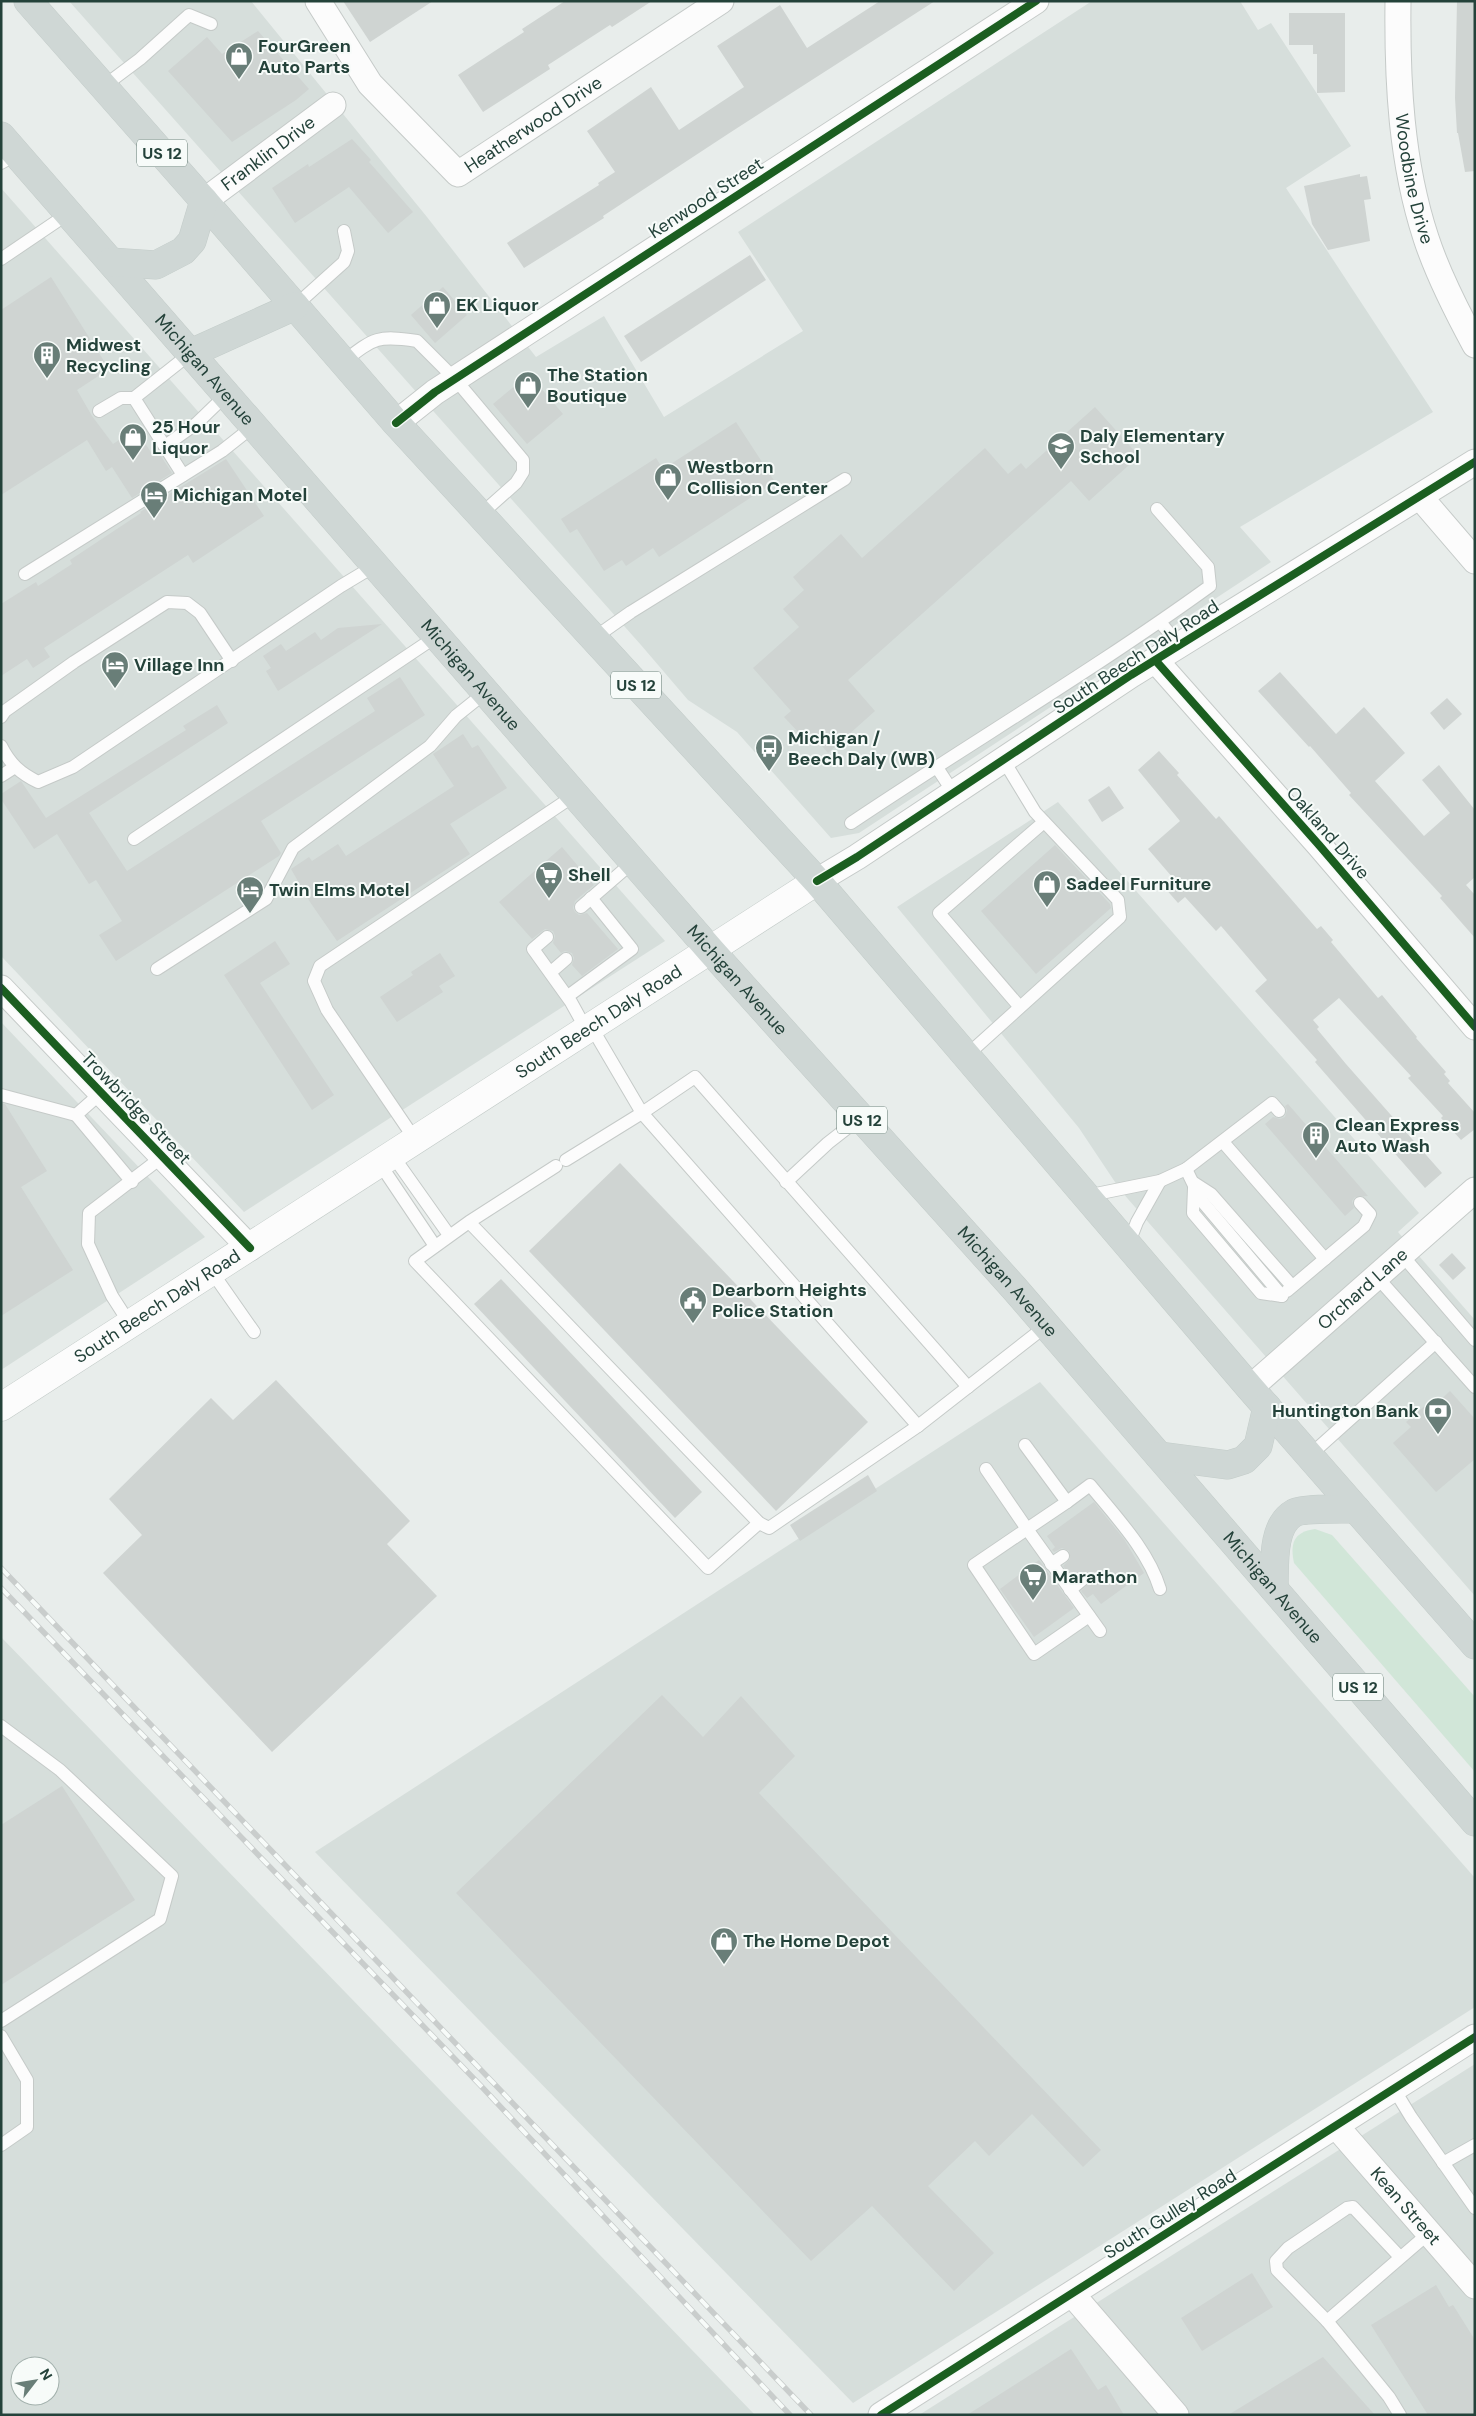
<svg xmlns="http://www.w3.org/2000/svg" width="1476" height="2416" font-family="'DM Sans',sans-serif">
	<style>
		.built { fill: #d6dedb; fill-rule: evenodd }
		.green { fill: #d1e6d8 }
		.building { fill: #cfd4d2 }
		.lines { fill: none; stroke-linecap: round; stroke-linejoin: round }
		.service-casing { stroke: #c5cac8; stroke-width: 14 }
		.minor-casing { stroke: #c5cac8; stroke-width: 27 }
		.secondary-casing { stroke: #c3cbc8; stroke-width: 29 }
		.primary-casing { stroke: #c3ccc9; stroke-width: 29 }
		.service { stroke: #fcfcfc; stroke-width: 12 }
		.minor { stroke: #fcfcfc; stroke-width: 25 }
		.secondary { stroke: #fcfcfc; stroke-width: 28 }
		.primary { stroke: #cfd7d5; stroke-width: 28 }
		.rail-casing { stroke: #c9cdcc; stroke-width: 5.5 }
		.rail { stroke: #f7fbf9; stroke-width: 4; stroke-dasharray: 11; stroke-linecap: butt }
		.cycleway-casing { stroke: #f7fbf9; stroke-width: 11 }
		.cycleway { stroke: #1b5e20; stroke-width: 8 }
		.labels { text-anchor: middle; stroke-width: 4; stroke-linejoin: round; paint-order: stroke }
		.shield { fill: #f7fbf9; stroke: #637a73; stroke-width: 1 }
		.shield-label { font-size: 16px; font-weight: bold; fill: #24423a }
		.poi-label { font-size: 18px; font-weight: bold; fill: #24423a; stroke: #f7fbf9; text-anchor: start }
		.street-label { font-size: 18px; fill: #24423a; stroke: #f7fbf9 }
	</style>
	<rect width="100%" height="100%" fill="#e8edeb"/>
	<g class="built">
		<path d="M69 1H251L427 217 536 357 604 316 664 417 803 331 738 232 1092 1H1240L1258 30 1271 23 1351 146 1286 188 1433 412 1240 527 1271 562 859 833 831 838 737 732 688 700 641 645Z"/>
		<path d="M1 188 665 941 244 1212 1 956Z"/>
		<path d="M1058 802 1419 1213 1398 1232 1475 1320V1596L1121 1191 1079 1128 897 907Z"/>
		<path d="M1 1022 205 1237 1 1370Z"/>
		<path d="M1040 1382 1475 1878V2007L853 2403 315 1852Z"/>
		<path d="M1 1637 755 2415H1ZM20 2366H50V2396H20Z"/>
		<path d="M1475 2064V2415H919Z"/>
	</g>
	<path class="green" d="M1315 1529 1332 1535 1475 1697V1772L1294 1563C1290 1544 1293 1532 1315 1529Z"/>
	<g class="building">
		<path d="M343 1H433L370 42Z"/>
		<path d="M565 1H652L612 27 610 25 548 65 550 69 483 112 458 75 524 32 522 29Z"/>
		<path d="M880 1H935L731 132 603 216 604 218 524 268 507 243 599 185 598 183 615 172 587 131 651 87 679 130 744 87 717 46 780 5 807 48Z"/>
		<path d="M1457 1H1475V171L1465 172 1458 133H1457L1455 98Z"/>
		<path d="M1289 13H1345V92L1317 93V54H1313V45H1289Z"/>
		<path d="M258 31 309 89 296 100 232 142 168 71 207 37 222 54Z"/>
		<path d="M352 139 371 160 369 162 413 212 388 233 349 187 295 223 272 188 308 164 309 167Z"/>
		<path d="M1360 174V177L1367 176 1371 199 1364 200 1370 241 1328 250 1312 224 1304 186Z"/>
		<path d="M750 255 766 280 641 362 624 336Z"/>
		<path d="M51 277 109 369 77 390 92 416 113 444 136 429 152 454 157 450 172 473 132 498 112 467 106 471 87 440 1 495V310Z"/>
		<path d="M443 287 467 315 435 343 411 315Z"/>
		<path d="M529 374 563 414 527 444 493 404Z"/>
		<path d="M1095 407 1139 456 1089 501 1071 481 848 680 875 711 828 753 806 728 800 734 784 717 791 711 753 668 799 627 783 609 804 590 793 577 841 534 862 558 985 448 1008 474 1021 463 1026 469Z"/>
		<path d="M736 422 775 482 659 557 653 548 626 566 622 560 604 571 577 529 570 533 561 519 656 458 663 469Z"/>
		<path d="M226 459 264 516 193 563 188 555 44 648 50 657 33 668 27 659 1 676V604L36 582 38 586 72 564 70 560 141 513 140 512Z"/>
		<path d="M382 624 278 691 266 671 271 668 263 656 281 644 286 651 315 632 321 640 338 628Z"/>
		<path d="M1280 672 1336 734 1364 707 1405 753 1375 781 1424 836 1450 813 1422 780 1439 765 1475 810V877L1466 885 1475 895V938L1440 898 1442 896 1349 795 1351 793 1310 746 1309 747 1258 691Z"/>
		<path d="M400 677 425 715 261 821 281 853 279 856 116 961 99 935 122 921 96 880 89 884 57 834 34 849 1 799V794L21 781 46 818 186 730 183 726 217 705 228 723 89 813 127 871 375 711 367 698Z"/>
		<path d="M1447 698 1462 714 1444 730 1430 713Z"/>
		<path d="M463 734 472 748 478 745 507 788 450 824 470 854 337 941 310 902 291 869 309 857 312 861 338 844 346 856 454 786 433 754Z"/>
		<path d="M1159 751 1179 773 1177 775 1216 819 1219 816 1317 929 1321 926 1333 940 1331 942 1378 998 1382 995 1417 1037 1416 1038 1446 1072 1444 1074 1450 1081 1448 1083 1475 1113V1129L1461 1140 1441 1118 1443 1116 1408 1078 1411 1076 1339 998 1313 1020 1319 1027 1317 1029 1346 1064 1442 1173 1425 1188 1315 1062 1317 1060 1255 991 1267 980 1221 926 1216 931 1185 897 1178 903 1164 887 1173 878 1148 849 1180 821 1138 770Z"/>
		<path d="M1109 786 1124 808 1102 822 1088 800Z"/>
		<path d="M1055 845 1110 904 1111 908 1036 974 981 911Z"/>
		<path d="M562 847 594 885 575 901 573 908 575 912 579 915 587 913 618 949 582 976 572 965 574 958 572 953 565 951 561 953 553 943 555 936 553 931 545 929 532 939 499 902Z"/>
		<path d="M275 941 290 964 260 983 334 1095 312 1110 224 975Z"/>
		<path d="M440 953 455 976 439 986 443 992 397 1022 380 997 413 975 411 972Z"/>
		<path d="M1 1103 5 1104 47 1171 21 1187 73 1270 1 1316Z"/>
		<path d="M1288 1104 1368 1196 1355 1197 1352 1201 1354 1208 1345 1216 1265 1124 1273 1117 1280 1119 1285 1117 1287 1110 1285 1106Z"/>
		<path d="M620 1163 868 1422 776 1511 529 1251Z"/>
		<path d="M1452 1253 1466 1268 1453 1280 1439 1265Z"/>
		<path d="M501 1279 702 1492 675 1518 474 1304Z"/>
		<path d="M276 1380 410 1521 387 1544 437 1596 272 1752 103 1573 142 1535 109 1499 211 1398 233 1420Z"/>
		<path d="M1450 1391 1475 1419V1459L1436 1492 1393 1443 1411 1427 1406 1422 1428 1403 1432 1408Z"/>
		<path d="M868 1475 877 1491 800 1541 790 1525Z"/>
		<path d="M1094 1502 1124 1539 1144 1573 1101 1604 1093 1594 1087 1598 1081 1591 1089 1583 1088 1574 1080 1572 1072 1578 1063 1566 1070 1559 1069 1551 1062 1548 1054 1552 1052 1550 1055 1547 1047 1536Z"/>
		<path d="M1039 1560 1074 1608 1034 1637 1000 1589Z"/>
		<path d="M662 1695 703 1737 741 1696 795 1756 759 1793 1101 2150 1083 2167 1032 2114 989 2156 975 2141 928 2186 994 2253 954 2291 872 2206 811 2261 456 1893Z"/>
		<path d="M62 1786 135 1900 1 1985V1825Z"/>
		<path d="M1252 2273 1273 2307 1202 2351 1181 2318Z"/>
		<path d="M1436 2285 1449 2307 1453 2305 1475 2340V2415H1428L1371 2325Z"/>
		<path d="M1071 2349 1098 2390 1106 2385 1124 2415H967Z"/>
		<path d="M1323 2357 1375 2415H1228Z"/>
	</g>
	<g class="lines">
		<g class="service-casing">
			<g id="service">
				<path d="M104 86 140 59 189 15 211 24"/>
				<path d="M1 163 17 154"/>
				<path d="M1 259 69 213"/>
				<path d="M295 306 344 262 348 251 344 231"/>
				<path d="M343 362C374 338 377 335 417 341L455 379 523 460V472L516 483 480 515"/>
				<path d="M134 398 183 475"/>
				<path d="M99 411 121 398H134L191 353"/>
				<path d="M165 446 197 423 227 394"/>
				<path d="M25 574 222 451 255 425"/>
				<path d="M1160 622 1180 646"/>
				<path d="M594 638 631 612 845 479"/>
				<path d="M1 717 5 711 74 662 167 602 187 603 200 613 232 661"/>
				<path d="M1 746C10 764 20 773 38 782L73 767 341 586 376 565"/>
				<path d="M936 766 953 792"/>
				<path d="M1 776 15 767"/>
				<path d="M851 823C970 743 1094 670 1210 586L1208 567 1157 509"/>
				<path d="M134 839 437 636"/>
				<path d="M581 907 633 862"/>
				<path d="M547 937 533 949 571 1002 587 1031"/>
				<path d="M157 969 266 899 293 848 430 746 456 716 486 692"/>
				<path d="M551 972 566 959"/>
				<path d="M568 996 632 949 591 898"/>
				<path d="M1019 1006 939 913 1044 822"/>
				<path d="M592 1028 642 1113 918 1426"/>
				<path d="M966 1056 1120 917 1118 900 1035 812 1004 761"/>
				<path d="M101 1093 76 1115 132 1182"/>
				<path d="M1 1095 76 1115"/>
				<path d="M416 1141 327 1010 314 981 320 966 575 795"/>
				<path d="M1223 1142 1325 1259"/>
				<path d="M393 1156 449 1235"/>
				<path d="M566 1160 642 1113 695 1077 968 1387"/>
				<path d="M380 1164 435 1246"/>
				<path d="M1186 1169 1201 1200 1282 1296"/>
				<path d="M786 1182 828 1143 860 1118"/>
				<path d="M1194 1183 1211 1194 1292 1286"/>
				<path d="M1194 1188 1193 1213 1261 1293 1282 1296"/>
				<path d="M1086 1196 1160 1181 1186 1169 1272 1103 1279 1111"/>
				<path d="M469 1222 759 1523 708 1568 415 1261 469 1222 556 1166"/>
				<path d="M1128 1245 1137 1222 1160 1181"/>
				<path d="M1402 1255 1475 1340"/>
				<path d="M212 1272 254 1332"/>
				<path d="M1377 1277 1475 1387"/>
				<path d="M1287 1291 1364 1226 1370 1214 1360 1203"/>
				<path d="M130 1324 112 1296 88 1244 89 1213 162 1157"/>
				<path d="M1025 1445 1067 1502 1090 1485C1116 1517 1148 1550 1160 1589"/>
				<path d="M1309 1456 1436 1342"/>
				<path d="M986 1469 1027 1529 974 1565 1034 1654 1089 1616"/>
				<path d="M1067 1502 1027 1529 1100 1631"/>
				<path d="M759 1523 769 1528 918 1426 1046 1326"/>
				<path d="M1051 1564 1063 1556"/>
				<path d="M1070 1590 1082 1580"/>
				<path d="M1 1726 60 1770 172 1876 160 1919 1 2021"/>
				<path d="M1 2036 27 2080V2127L1 2145"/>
				<path d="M1394 2089 1411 2117 1475 2208"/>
				<path d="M1443 2163 1475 2145"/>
				<path d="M1327 2321 1277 2270 1276 2261 1288 2248 1347 2208 1353 2207 1400 2257"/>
				<path d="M1400 2415 1389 2397 1327 2321 1429 2233"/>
			</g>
		</g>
		<g class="minor-casing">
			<g id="minor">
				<path id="s1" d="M318 1 370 84 458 174 721 1"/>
				<path id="s2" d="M1398 1C1397 81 1401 162 1426 238 1438 275 1456 310 1475 345"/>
				<path id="s3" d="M204 201 333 105"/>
				<path d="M396 423 435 392 1036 1"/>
				<path d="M1420 497 1475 561"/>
				<path d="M1156 661 1319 845 1475 1027"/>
				<path d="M817 881 857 857 1131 675 1475 462"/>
				<path d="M1 988 250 1248"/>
				<path id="s4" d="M1250 1388 1475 1190"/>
				<path id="s5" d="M1336 2126 1475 2286"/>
				<path d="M1072 2294 1176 2415"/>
				<path d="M881 2415 1475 2037"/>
			</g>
		</g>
		<g class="secondary-casing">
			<g id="secondary">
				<path id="s6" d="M1 1407 817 881"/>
			</g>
		</g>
		<g class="primary-casing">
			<g id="primary">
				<path d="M28 1 204 201 396 423 817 881 1250 1388 1475 1645"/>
				<path id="s7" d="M1 136 711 951 1014 1288 1475 1822"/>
				<path d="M111 262 156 265 183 251 192 241 204 201"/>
				<path d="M191 353 295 306"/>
				<path d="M1159 1456 1228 1465 1244 1460 1258 1446 1267 1407"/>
				<path d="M1274 1589C1275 1566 1271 1526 1294 1513 1304 1508 1343 1509 1356 1509"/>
			</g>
		</g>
		<use href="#service" class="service"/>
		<use href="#minor" class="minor"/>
		<use href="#secondary" class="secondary"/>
		<use href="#primary" class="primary"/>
		<g class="rail-casing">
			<g id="rail">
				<path d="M1 1568 811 2415"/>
				<path d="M1 1588 481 2086 790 2415"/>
			</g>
		</g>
		<use href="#rail" class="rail"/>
		<g class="cycleway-casing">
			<g id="cycleway">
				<path d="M396 423 435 392 1036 1"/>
				<path d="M1156 661 1319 845 1475 1027"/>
				<path d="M817 881 857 857 1131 675 1475 462"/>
				<path d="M1 988 250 1248"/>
				<path d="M881 2415 1475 2037"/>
			</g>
		</g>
		<use href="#cycleway" class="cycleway"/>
	</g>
	<defs>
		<g id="shop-pin" transform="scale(1.4375)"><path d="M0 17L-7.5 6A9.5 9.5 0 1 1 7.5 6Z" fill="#697e78" stroke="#f7fbf9"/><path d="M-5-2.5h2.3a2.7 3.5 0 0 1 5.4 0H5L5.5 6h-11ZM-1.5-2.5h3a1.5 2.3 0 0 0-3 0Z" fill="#fff"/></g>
		<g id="building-pin" transform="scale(1.4375)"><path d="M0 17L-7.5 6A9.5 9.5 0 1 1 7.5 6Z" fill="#697e78" stroke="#f7fbf9"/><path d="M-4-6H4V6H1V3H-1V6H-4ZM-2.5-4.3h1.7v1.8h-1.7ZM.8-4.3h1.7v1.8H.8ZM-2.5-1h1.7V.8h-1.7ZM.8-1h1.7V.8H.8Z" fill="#fff"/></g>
		<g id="school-pin" transform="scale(1.4375)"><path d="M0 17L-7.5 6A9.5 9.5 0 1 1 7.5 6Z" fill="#697e78" stroke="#f7fbf9"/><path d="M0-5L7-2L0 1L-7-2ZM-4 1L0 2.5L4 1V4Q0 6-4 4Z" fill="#fff"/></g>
		<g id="hotel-pin" transform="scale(1.4375)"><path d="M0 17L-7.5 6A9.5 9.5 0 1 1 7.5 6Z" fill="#697e78" stroke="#f7fbf9"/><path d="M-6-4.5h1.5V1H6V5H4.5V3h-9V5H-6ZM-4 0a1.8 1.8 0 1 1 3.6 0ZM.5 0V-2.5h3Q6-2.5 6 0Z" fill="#fff"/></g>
		<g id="bus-pin" transform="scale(1.4375)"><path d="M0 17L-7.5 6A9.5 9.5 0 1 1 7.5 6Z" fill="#697e78" stroke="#f7fbf9"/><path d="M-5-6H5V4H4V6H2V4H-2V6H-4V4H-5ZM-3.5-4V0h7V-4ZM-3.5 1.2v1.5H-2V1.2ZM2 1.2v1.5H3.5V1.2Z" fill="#fff"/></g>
		<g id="supermarket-pin" transform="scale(1.4375)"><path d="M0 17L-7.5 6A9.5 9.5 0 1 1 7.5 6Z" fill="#697e78" stroke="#f7fbf9"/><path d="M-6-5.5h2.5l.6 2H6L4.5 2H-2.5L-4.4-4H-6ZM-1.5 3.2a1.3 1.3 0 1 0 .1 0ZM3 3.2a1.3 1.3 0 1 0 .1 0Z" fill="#fff"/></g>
		<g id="civic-pin" transform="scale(1.4375)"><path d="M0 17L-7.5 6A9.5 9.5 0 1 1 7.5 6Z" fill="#697e78" stroke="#f7fbf9"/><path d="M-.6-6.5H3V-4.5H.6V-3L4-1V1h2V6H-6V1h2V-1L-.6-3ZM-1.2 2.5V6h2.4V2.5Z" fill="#fff"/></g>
		<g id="bank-pin" transform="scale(1.4375)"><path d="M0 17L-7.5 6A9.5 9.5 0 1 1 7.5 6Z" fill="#697e78" stroke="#f7fbf9"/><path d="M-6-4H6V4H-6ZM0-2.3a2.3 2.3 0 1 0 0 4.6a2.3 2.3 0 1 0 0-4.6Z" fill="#fff"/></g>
	</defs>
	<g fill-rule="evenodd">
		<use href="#shop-pin" x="239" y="56"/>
		<use href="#shop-pin" x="437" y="305"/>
		<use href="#building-pin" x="47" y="355"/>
		<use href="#shop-pin" x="528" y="385"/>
		<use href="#shop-pin" x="133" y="437"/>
		<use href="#school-pin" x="1061" y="446"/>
		<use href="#shop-pin" x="668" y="477"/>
		<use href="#hotel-pin" x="154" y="495"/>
		<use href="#hotel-pin" x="115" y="665"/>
		<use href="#bus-pin" x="769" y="748"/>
		<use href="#supermarket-pin" x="549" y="875"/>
		<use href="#shop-pin" x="1047" y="884"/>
		<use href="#hotel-pin" x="250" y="890"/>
		<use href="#building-pin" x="1316" y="1135"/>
		<use href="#civic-pin" x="693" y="1300"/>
		<use href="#bank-pin" x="1438" y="1411"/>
		<use href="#supermarket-pin" x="1033" y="1577"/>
		<use href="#shop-pin" x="724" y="1941"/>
	</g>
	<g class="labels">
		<g class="shield">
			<rect x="137" y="139.5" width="50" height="27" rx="4"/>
			<rect x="611" y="671.5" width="50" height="27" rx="4"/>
			<rect x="837" y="1106.5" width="50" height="27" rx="4"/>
			<rect x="1333" y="1673.5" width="50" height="27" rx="4"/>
		</g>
		<g class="shield-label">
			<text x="162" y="159">US 12</text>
			<text x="636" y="691">US 12</text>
			<text x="862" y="1126">US 12</text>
			<text x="1358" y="1693">US 12</text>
		</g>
		<g class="poi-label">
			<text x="258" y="52">FourGreen<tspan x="258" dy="21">Auto Parts</tspan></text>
			<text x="456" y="311">EK Liquor</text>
			<text x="66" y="351">Midwest<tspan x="66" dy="21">Recycling</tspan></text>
			<text x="547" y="381">The Station<tspan x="547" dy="21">Boutique</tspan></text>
			<text x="152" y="433">25 Hour<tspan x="152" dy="21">Liquor</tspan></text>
			<text x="1080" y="442">Daly Elementary<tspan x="1080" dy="21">School</tspan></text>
			<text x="687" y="473">Westborn<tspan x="687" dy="21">Collision Center</tspan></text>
			<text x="173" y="501">Michigan Motel</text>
			<text x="134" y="671">Village Inn</text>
			<text x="788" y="744">Michigan /<tspan x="788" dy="21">Beech Daly (WB)</tspan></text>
			<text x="568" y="881">Shell</text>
			<text x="1066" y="890">Sadeel Furniture</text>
			<text x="269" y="896">Twin Elms Motel</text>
			<text x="1335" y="1131">Clean Express<tspan x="1335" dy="21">Auto Wash</tspan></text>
			<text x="712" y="1296">Dearborn Heights<tspan x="712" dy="21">Police Station</tspan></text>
			<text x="1419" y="1417" text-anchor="end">Huntington Bank</text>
			<text x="1052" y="1583">Marathon</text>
			<text x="743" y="1947">The Home Depot</text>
		</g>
		<g class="street-label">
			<text dy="6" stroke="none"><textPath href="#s1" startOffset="314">Heatherwood Drive</textPath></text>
			<text dy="6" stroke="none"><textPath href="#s3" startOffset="80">Franklin Drive</textPath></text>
			<text dy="6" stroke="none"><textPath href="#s2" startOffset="179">Woodbine Drive</textPath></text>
			<text transform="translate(706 198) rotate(-33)" y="6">Kenwood Street</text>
			<text dy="6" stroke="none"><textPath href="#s7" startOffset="310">Michigan Avenue</textPath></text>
			<text transform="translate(1136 657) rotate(-33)" y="6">South Beech Daly Road</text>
			<text dy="6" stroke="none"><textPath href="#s7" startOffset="715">Michigan Avenue</textPath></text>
			<text transform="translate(1328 833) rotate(49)" y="6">Oakland Drive</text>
			<text dy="6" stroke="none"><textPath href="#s7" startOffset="1120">Michigan Avenue</textPath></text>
			<text dy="6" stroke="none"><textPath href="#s6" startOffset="711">South Beech Daly Road</textPath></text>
			<text transform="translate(136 1108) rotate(46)" y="6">Trowbridge Street</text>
			<text dy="6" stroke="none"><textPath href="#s7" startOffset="1525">Michigan Avenue</textPath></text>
			<text dy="6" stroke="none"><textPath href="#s4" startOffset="150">Orchard Lane</textPath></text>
			<text dy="6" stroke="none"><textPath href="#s6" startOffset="186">South Beech Daly Road</textPath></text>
			<text dy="6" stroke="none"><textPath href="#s7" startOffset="1930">Michigan Avenue</textPath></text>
			<text dy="6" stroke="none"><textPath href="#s5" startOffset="106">Kean Street</textPath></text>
			<text transform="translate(1170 2214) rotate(-32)" y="6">South Gulley Road</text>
		</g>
	</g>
	<rect width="1476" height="2416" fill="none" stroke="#24423a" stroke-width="5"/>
	<g transform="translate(35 2381) rotate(59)"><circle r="24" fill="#f7fbf9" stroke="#a3b1ad"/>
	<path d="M0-4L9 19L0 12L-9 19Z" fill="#697e78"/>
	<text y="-8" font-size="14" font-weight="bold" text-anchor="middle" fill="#24423a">N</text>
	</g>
</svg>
